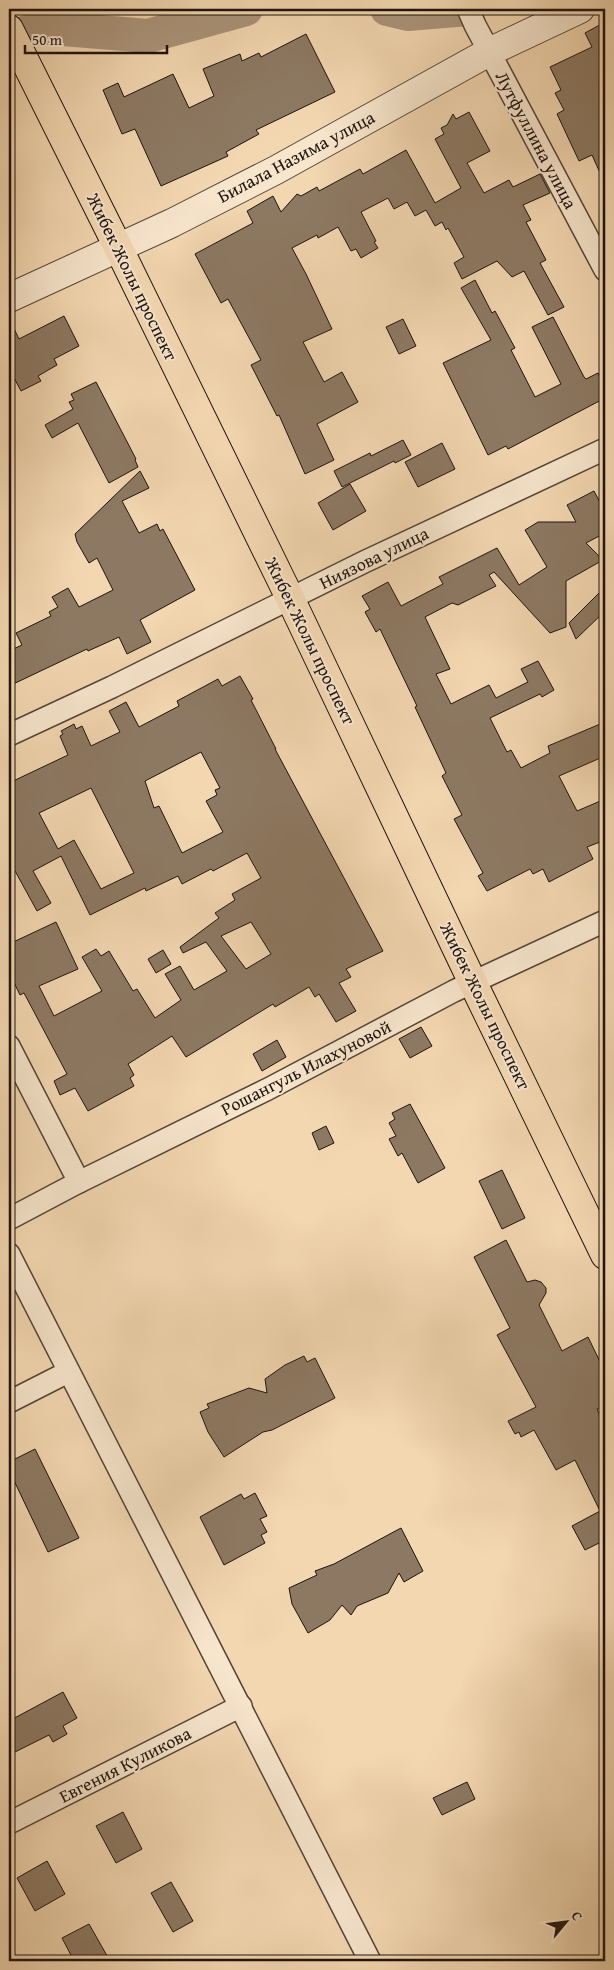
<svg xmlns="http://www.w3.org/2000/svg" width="614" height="1970" font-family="'Gentium Book Plus',serif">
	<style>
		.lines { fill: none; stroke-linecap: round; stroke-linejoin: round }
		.river { stroke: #ab947a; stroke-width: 34 }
		.building { fill: #8d7963; stroke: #1e130f; fill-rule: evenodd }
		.minor-casing { stroke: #534438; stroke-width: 24 }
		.tertiary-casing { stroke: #534438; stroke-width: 30 }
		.trunk-casing { stroke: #1e130f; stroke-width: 30 }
		.minor { stroke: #f7e5cc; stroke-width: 21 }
		.tertiary { stroke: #f7e5cc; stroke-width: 28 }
		.trunk { stroke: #f3d7b1; stroke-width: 28 }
		.labels { text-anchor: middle; stroke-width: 4; stroke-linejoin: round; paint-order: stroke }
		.street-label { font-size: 18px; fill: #1e130f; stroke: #f7e5cc }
	</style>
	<rect width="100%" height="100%" fill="#f3d7b1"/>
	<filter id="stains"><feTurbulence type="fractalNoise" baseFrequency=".004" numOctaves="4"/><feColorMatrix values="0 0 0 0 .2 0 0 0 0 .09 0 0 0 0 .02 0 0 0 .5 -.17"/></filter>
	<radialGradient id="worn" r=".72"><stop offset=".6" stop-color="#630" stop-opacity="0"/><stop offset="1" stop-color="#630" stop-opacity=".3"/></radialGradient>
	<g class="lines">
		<g class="river">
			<path d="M387 9 408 14 468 9"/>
			<path d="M9 39 39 27 148 36 246 9"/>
		</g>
	</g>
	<g class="building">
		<path d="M605 22V184L592 155 579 161 557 114 564 110 555 93 561 90 550 67 592 47 585 33Z"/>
		<path d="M306 34 335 92 256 130 259 134 226 152 228 156 161 186 135 129 122 134 103 90 118 83 124 97 173 74 189 108 214 96 203 69 240 54 242 61 259 53 261 57Z"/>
		<path d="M469 112 490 151 467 163 484 193 509 180 513 187 540 174 550 193 523 205 531 220 526 222 546 260 540 263 564 307 548 315 524 271 512 277 497 261 462 279 454 263 464 257 448 228 446 230 442 222 435 226 426 210 415 216 407 202 394 209 388 198 361 212 376 241 374 242 378 248 361 258 356 249 351 251 338 227 318 238 317 235 292 248 306 274 332 329 303 342 324 382 342 372 358 402 317 424 334 460 305 474 279 415 277 416 251 365 261 360 228 299 221 303 195 254 253 223 247 211 273 196 281 212 297 194 301 196 317 187 319 191 360 169 363 174 406 150 435 203 461 188 435 139 444 134 441 128 447 125 453 114 456 119Z"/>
		<path d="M475 280 492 313 495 311 515 348 511 350 535 397 561 384 532 327 553 317 584 377 586 379 598 373 605 388V398L508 449 506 446 488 455 443 363 491 340 461 288Z"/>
		<path d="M64 316 79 346 54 359 57 365 38 376 41 381 21 391 12 374 15 371 9 360V318L19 339Z"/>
		<path d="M403 319 416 346 399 354 386 327Z"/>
		<path d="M96 382 136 459 135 460 138 467 109 483 78 423 52 438 45 425 73 409 69 402 74 400 71 394Z"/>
		<path d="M403 440 411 455 395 463 394 461 342 487 334 471 370 453 371 456Z"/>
		<path d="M442 443 455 469 418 487 405 462Z"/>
		<path d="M140 471 149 488 122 501 139 533 157 524 160 531 163 529 195 590 140 620 151 642 127 654 119 637 88 651 87 649 9 686V651L22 645 16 633 51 616 49 612 58 607 52 597 68 588 79 607 113 590 97 558 89 563 77 542 75 534Z"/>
		<path d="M350 484 366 511 333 530 318 503Z"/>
		<path d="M594 491 605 512V533L586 543 603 560 566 581V627L550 633 494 572 489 575 496 586 458 605 452 603 425 617 450 669 436 674 451 704 489 685 496 698 528 682 521 669 538 661 554 690 542 697 540 694 490 718 507 752 511 750 521 768 550 753 548 746 605 722V756L559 776 577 811 605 799V840L587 847 593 859 549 882 543 869 533 874 530 869 487 891 478 876 483 873 454 819 462 815 442 776 446 773 415 707 417 706 380 629 376 632 365 612 370 609 362 596 388 582 401 606 443 584 439 577 497 548 519 585 547 567 525 530 538 522H576L567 505Z"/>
		<path d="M605 587V611L576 639 569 623Z"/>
		<path d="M240 676 253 699 251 700 276 749H275L383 951 346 969 351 977 339 983 356 1011 336 1022 319 994 315 997 309 987 275 1007 273 1004 186 1057 172 1036 128 1064 134 1075 130 1078 134 1086 88 1111 75 1088 60 1095 54 1081 67 1074 24 993 20 995 9 972V944L56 922 78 969 39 986 54 1016 102 991 82 957 96 949 101 956 109 951 133 991 137 989 155 1018 181 1000 165 974 180 966 194 990 227 971 206 942 183 953 180 947 219 918 215 913 235 900 232 894 261 878 247 853 213 871 211 869 182 884 178 876 146 891 145 888 90 915 61 856 33 871 51 903 37 911 9 860V783L68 755 60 736 63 734 61 731 74 724 76 729 82 726 91 746 120 732 109 711 126 702 139 727 179 706 177 701 218 679 222 686ZM201 752 220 788 215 790 217 795 206 801 223 832 182 853 159 806 154 808 145 781ZM91 788 134 873 101 889 74 840 58 849 39 813ZM251 922 271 954 246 969 221 936Z"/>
		<path d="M163 950 171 964 156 973 148 959Z"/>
		<path d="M421 1027 432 1046 410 1058 399 1039Z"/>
		<path d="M277 1040 286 1057 262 1071 253 1054Z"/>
		<path d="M410 1104 445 1168 418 1183 402 1153 398 1156 389 1139 396 1136 389 1123 395 1119 392 1113Z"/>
		<path d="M326 1126 334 1143 319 1150 312 1133Z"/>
		<path d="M502 1170 525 1218 502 1229 479 1181Z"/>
		<path d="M506 1240 527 1282 535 1280 541 1282 546 1288V1293L539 1305 562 1351 588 1337 605 1372V1405L597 1409 605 1426V1540L585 1550 572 1526 600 1511 575 1460 556 1470 534 1430 521 1437 519 1432 515 1434 508 1421 536 1407 497 1335 510 1328 474 1257Z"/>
		<path d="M304 1356 307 1362 315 1358 335 1398 272 1430 263 1432 224 1457 208 1432 200 1412 209 1408 207 1404 249 1388 267 1393 265 1379 285 1365Z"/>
		<path d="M35 1449 79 1538 48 1552 9 1470V1462Z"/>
		<path d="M255 1493 267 1516 260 1519 267 1532 261 1535 265 1543 224 1565 200 1517 241 1494 244 1499Z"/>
		<path d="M401 1528 423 1571 404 1582 399 1573 388 1593 357 1606 351 1615 342 1605 330 1620 308 1633 292 1604 289 1588 317 1575 315 1571 334 1564Z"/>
		<path d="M63 1692 77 1718 63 1726 67 1734 53 1742 49 1735 9 1755V1721Z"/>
		<path d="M467 1782 475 1799 442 1815 433 1798Z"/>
		<path d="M123 1812 142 1849 116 1863 96 1826Z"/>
		<path d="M47 1861 65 1894 35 1911 17 1878Z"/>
		<path d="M171 1882 193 1921 173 1932 151 1893Z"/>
		<path d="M89 1924 110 1961H74L62 1938Z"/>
	</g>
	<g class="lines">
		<g class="minor-casing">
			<g id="minor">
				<path d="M468 9 475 25 605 270"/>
				<path d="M9 735 112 687 364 562 605 449"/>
				<path d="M9 1046 79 1182"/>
				<path d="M9 1219 79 1182 268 1089 454 991 605 921"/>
				<path d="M9 1254 370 1961"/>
				<path d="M9 1402 68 1372"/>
				<path d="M9 1823 241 1706"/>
			</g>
		</g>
		<g class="tertiary-casing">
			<path id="tertiary" d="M9 298 172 223 276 170 489 52 580 9"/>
		</g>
		<g class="trunk-casing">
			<path id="trunk" d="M9 29 118 247 290 598 473 983 605 1255"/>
		</g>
		<use href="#minor" class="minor"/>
		<use href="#tertiary" class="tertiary"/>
		<use href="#trunk" class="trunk"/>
	</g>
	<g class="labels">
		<g class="street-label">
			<text transform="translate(536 140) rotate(62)" y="6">Лутфуллина улица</text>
			<text transform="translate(296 157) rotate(-28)" y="6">Билала Назима улица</text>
			<text transform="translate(132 277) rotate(64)" y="6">Жибек Жолы проспект</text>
			<text transform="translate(374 558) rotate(-26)" y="6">Ниязова улица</text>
			<text transform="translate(310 641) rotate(64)" y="6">Жибек Жолы проспект</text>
			<text transform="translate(485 1006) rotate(64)" y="6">Жибек Жолы проспект</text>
			<text transform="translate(306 1068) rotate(-27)" y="6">Рошангуль Илахуновой</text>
			<text transform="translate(125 1765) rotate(-27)" y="6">Евгения Куликова</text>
		</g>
	</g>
	<rect width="614" height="1970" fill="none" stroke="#f3d7b1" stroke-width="30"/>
	<rect x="10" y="10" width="594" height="1950" fill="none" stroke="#1e130f" stroke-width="2.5"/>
	<rect x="15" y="15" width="584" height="1940" fill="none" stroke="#1e130f"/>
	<g transform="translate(566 1922) rotate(61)" stroke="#f7e5cc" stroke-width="4" paint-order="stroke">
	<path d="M0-4L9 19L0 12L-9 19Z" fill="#1e130f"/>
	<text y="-8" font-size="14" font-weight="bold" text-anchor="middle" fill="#1e130f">С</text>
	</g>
	<path d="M25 45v8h142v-8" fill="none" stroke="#1e130f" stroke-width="2.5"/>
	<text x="32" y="45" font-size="15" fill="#1e130f" stroke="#f7e5cc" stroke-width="4" paint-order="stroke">50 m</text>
	<rect width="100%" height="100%" filter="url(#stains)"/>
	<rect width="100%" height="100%" fill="url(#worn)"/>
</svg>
